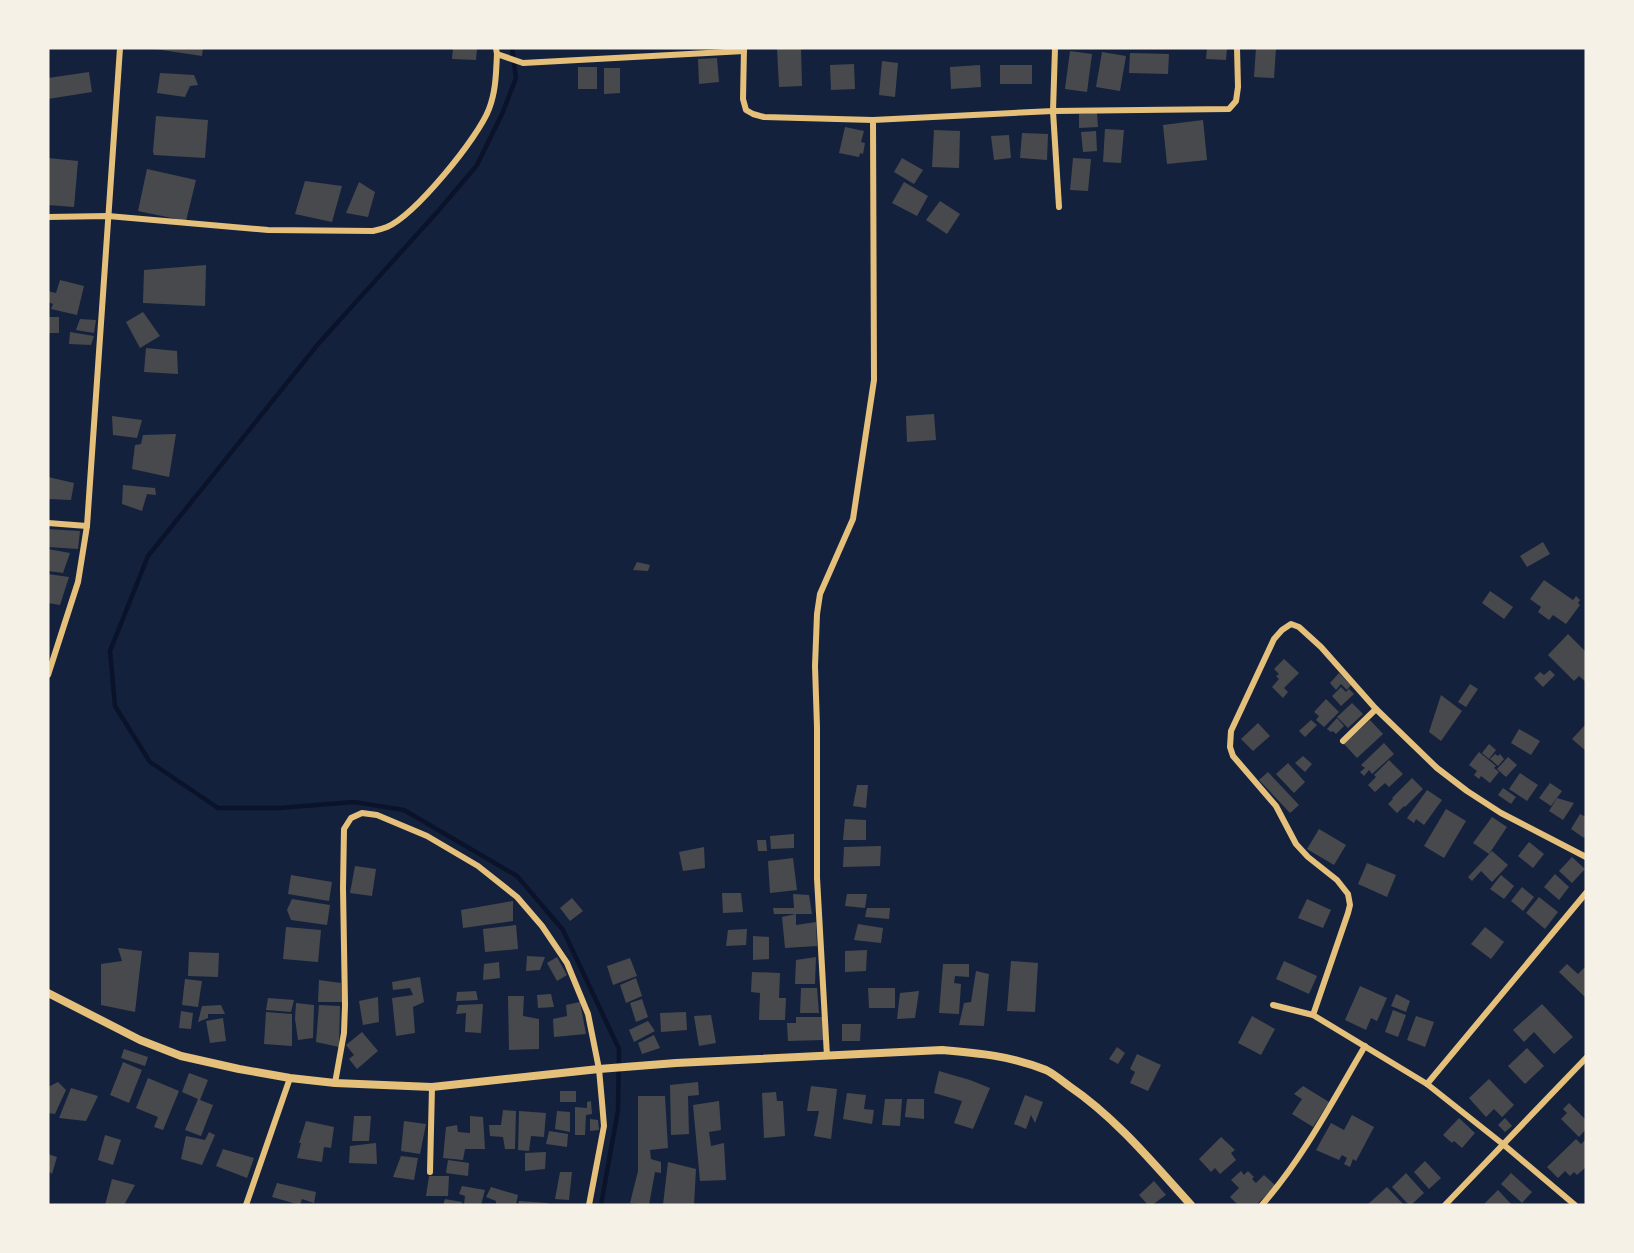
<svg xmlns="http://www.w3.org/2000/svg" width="1634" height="1253" font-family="'DM Sans',sans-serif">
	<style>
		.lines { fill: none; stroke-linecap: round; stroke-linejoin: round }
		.stream { stroke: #0b132b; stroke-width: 4.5 }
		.building { fill: #48494c }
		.minor { stroke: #e5c07b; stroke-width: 6 }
		.tertiary { stroke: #e5c07b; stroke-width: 8 }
	</style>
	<rect width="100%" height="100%" fill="#14213d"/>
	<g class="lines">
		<path class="stream" d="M512 48 516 78 502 114 477 165 439 210 319 343 148 556 110 651 115 706 150 762 218 808H279L354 802 404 810 517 876 563 930 619 1049 618 1110 601 1205"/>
	</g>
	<g class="building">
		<path d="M155 48H203L202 56 155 49Z"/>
		<path d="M453 48H477L476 60 452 59Z"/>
		<path d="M777 48H801L802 86 779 87Z"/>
		<path d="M1207 48H1227L1226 60 1206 59Z"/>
		<path d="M1256 48H1276L1274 78 1254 77Z"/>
		<path d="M1070 51 1092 54 1087 92 1065 89Z"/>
		<path d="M1102 52 1126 56 1120 91 1096 87Z"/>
		<path d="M1130 53 1169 54 1168 74 1129 73Z"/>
		<path d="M717 58 719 82 699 84 698 59Z"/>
		<path d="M882 61 898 63 895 97 879 95Z"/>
		<path d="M854 64 855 89 831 90 830 65Z"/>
		<path d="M980 65 981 87 951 89 950 67Z"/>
		<rect x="1000" y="65" width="32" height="19"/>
		<rect x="578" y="67" width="19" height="22"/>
		<path d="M604 68H620V93L604 94Z"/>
		<path d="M89 72 92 92 48 99V78Z"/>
		<path d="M160 73 194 75 198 85 190 86 185 97 157 93Z"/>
		<path d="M1097 113 1098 127 1079 128V114Z"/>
		<path d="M156 116 208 120 205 158 154 155 153 152Z"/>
		<path d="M1203 120 1207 160 1167 164 1163 125Z"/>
		<path d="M845 127 864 131 861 142 865 143 863 154 860 153 859 157 839 153Z"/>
		<path d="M1105 129 1124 130 1121 163 1103 162Z"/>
		<path d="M934 130 960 131 959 168 932 167Z"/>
		<path d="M1096 131 1097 151 1083 152 1081 132Z"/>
		<path d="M1022 133 1048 134 1047 160 1020 158Z"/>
		<path d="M1009 135 1011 158 994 160 991 136Z"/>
		<path d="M48 158 78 161 74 207 48 205Z"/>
		<path d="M902 158 923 170 914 184 894 172Z"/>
		<path d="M1073 158 1091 159 1088 191 1070 190Z"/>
		<path d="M147 169 196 180 186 221 138 211Z"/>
		<path d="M305 181 342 186 332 222 295 214Z"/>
		<path d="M359 182 375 192 368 217 346 213Z"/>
		<path d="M904 182 928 196 917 216 892 203Z"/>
		<path d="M940 201 960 214 947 234 926 220Z"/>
		<path d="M206 265 205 306 143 303 144 270Z"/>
		<path d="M60 280 84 286 77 315 51 309 53 304 48 302V291L56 293Z"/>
		<path d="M143 312 160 336 140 348 126 322Z"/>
		<rect x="48" y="317" width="11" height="16"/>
		<path d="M80 319 96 320 94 333 76 330Z"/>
		<path d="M70 332 94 336 91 345 69 344Z"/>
		<path d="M146 348 177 351 178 374 144 372Z"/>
		<path d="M934 414 936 440 907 442 906 416Z"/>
		<path d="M112 416 142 420 137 438 113 435Z"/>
		<path d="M176 434 169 477 132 469 135 445 141 444 143 435Z"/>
		<path d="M48 477 74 483 71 500 48 499Z"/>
		<path d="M123 485 155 488 156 495 147 494 142 511 122 504Z"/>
		<path d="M48 529 80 531 78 549 48 547Z"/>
		<path d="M1543 542 1550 554 1527 567 1520 556Z"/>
		<path d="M48 549 70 553 63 573 48 571Z"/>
		<path d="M637 562 650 565 648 571 633 570Z"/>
		<path d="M48 574 69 577 60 605 48 603Z"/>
		<path d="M1544 580 1573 600 1576 596 1580 600 1578 603 1580 605 1566 624 1553 615 1549 620 1538 612 1541 607 1530 599Z"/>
		<path d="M1490 591 1513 607 1504 619 1482 603Z"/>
		<path d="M1568 634 1586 652V682L1579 676 1574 681 1548 655Z"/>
		<path d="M1284 659 1299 673 1284 688 1288 692 1283 698 1272 687 1279 679 1276 676 1279 674 1274 669Z"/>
		<path d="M1550 670 1555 675 1543 687 1534 678 1540 672 1544 675Z"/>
		<path d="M1339 673 1351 685 1347 690 1341 684 1336 690 1330 683Z"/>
		<path d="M1470 684 1478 689 1466 707 1458 702Z"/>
		<path d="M1341 687 1346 692 1349 689 1354 694 1341 706 1332 696Z"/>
		<path d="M1441 695 1462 711 1441 741 1429 732Z"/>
		<path d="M1326 699 1339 712 1324 727 1316 720 1319 716 1314 712Z"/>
		<path d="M1352 703 1363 714 1348 728 1337 717Z"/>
		<path d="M1337 718 1344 726 1336 734 1333 731 1331 732 1327 729Z"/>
		<path d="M1311 720 1317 725 1305 737 1299 731Z"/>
		<path d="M1370 720 1383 734 1357 758 1344 744Z"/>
		<path d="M1258 723 1270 736 1253 751 1241 739Z"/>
		<path d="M1586 724V751L1572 739Z"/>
		<path d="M1519 729 1540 741 1531 755 1511 743Z"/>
		<path d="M1384 743 1394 754 1372 774 1369 770 1364 776 1360 772 1365 768 1361 765Z"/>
		<path d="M1489 744 1496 750 1489 759 1482 753Z"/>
		<path d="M1479 752 1496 766 1494 768 1499 772 1490 783 1481 776 1479 779 1474 775 1477 771 1469 765Z"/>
		<path d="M1495 754 1498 756 1500 754 1504 759 1498 766 1490 759Z"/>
		<path d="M1303 756 1312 764 1305 772 1295 763Z"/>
		<path d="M1508 757 1517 765 1506 777 1497 769Z"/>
		<path d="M1389 760 1403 774 1389 787 1385 783 1375 792 1368 785 1376 777 1374 775Z"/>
		<path d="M1288 763 1305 782 1294 793 1276 774Z"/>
		<path d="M1268 772 1299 805 1290 813 1259 780Z"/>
		<path d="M1520 773 1538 785 1527 801 1509 789Z"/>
		<path d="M1412 778 1423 789 1405 807 1404 806 1397 813 1388 804 1393 799 1392 798Z"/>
		<path d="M1550 783 1562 791 1551 806 1539 798Z"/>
		<path d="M857 785H868L866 808 853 806Z"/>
		<path d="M1503 788 1516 797 1511 804 1498 795Z"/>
		<path d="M1427 790 1442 800 1424 825 1416 819 1414 823 1407 818Z"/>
		<path d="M1557 798 1574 803 1563 820 1549 811Z"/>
		<path d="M1446 809 1466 821 1444 858 1424 846Z"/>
		<path d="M1580 814 1586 817V835L1584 838 1571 829Z"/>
		<path d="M1492 817 1507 827 1489 854 1473 843Z"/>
		<path d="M845 819 866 820V840H843Z"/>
		<path d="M1319 829 1346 845 1334 865 1307 849Z"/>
		<path d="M794 834V848L771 849 770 836Z"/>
		<path d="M757 840H766L767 851H758Z"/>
		<path d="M1529 842 1544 854 1533 868 1518 856Z"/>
		<path d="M881 846 880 866 843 867 844 847Z"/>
		<path d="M704 847 705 868 683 871 679 852Z"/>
		<path d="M1492 851 1508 865 1492 882 1481 871 1472 881 1468 877Z"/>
		<path d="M1572 857 1585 869 1572 883 1559 871Z"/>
		<path d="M793 858 797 890 770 893 768 861Z"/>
		<path d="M1367 863 1396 875 1387 897 1358 884Z"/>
		<path d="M355 866 376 869 372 896 350 893Z"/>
		<path d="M1555 874 1569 887 1559 900 1544 887Z"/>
		<path d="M291 875 332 882 329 901 288 894Z"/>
		<path d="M1501 875 1514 886 1504 899 1490 889Z"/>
		<path d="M1522 887 1534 897 1523 911 1511 901Z"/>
		<path d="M722 893H741L743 912 723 913Z"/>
		<path d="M793 894 809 895 812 914H774L773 908H794Z"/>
		<path d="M847 894H867L865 908 845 906Z"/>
		<path d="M1539 897 1558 912 1545 929 1526 913Z"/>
		<path d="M572 898 583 911 570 921 560 908Z"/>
		<path d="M292 899 330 905 327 925 291 920 287 910Z"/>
		<path d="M1307 899 1331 910 1323 928 1298 918Z"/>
		<path d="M513 901V921L463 928 461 910Z"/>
		<path d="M867 908H890L889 919 865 917Z"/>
		<path d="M796 914V925L816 922 817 946 785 948 782 917Z"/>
		<path d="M858 924 883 928 881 943 854 940Z"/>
		<path d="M516 925 518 949 485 952 483 929Z"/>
		<path d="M286 927 321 930 318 962 283 959Z"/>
		<path d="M1485 927 1504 942 1491 959 1471 944Z"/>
		<path d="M747 929 746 945 726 946 728 930Z"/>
		<path d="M753 936 769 937V959L753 960Z"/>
		<path d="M118 948 142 951 135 1012 101 1005V964L122 961Z"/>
		<path d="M867 950 866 971 845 972V951Z"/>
		<path d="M189 952 219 953 218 977 188 976Z"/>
		<path d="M527 956 545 957 540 970 526 971Z"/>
		<path d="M557 957 567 975 557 981 547 963Z"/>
		<path d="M816 957 815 984H795L796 960Z"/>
		<path d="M630 958 637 976 613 985 607 966Z"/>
		<path d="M1011 961 1038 963 1035 1012 1007 1011Z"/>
		<path d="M1284 961 1317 976 1309 994 1276 979Z"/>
		<path d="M499 962 500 978 483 980 484 964Z"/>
		<path d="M943 964H969V977L955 976 954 983 961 984 959 1014 939 1013Z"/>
		<path d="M1567 964 1578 974 1586 966V998L1559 972Z"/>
		<path d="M976 971 989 974 984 1026 959 1025 964 1003 971 1002Z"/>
		<path d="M752 972 780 973 779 998H786L785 1020H759L760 993 751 992Z"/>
		<path d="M420 977 424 1002 413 1007 415 1033 396 1036 392 998 413 995 410 988 393 990 392 982Z"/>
		<path d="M636 978 642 996 626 1003 620 985Z"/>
		<path d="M185 979 202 981 198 1007 182 1005Z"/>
		<path d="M319 980 341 983 342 1002H318Z"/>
		<path d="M1360 986 1387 998 1377 1021 1371 1018 1366 1030 1345 1020Z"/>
		<path d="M801 988H817L819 1013H800Z"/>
		<path d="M868 988H895V1008H869Z"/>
		<path d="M476 991 478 1000 456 1001 457 992Z"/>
		<path d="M919 991 915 1018 897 1019 900 993Z"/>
		<path d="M551 994 554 1007 538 1008 537 995Z"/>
		<path d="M1396 994 1410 1001 1406 1012 1391 1006Z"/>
		<path d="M508 996H524L523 1016 539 1019V1049L509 1050Z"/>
		<path d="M378 997 379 1022 363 1025 359 1001Z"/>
		<path d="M268 998 294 1000 291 1012 266 1010Z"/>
		<path d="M642 999 648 1017 636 1022 630 1003Z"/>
		<path d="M580 1002 586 1034 554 1037 553 1019 567 1016 566 1005Z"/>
		<path d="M296 1003 314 1005 313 1038 298 1040 295 1019Z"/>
		<path d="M483 1004 481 1033 465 1032 466 1013 456 1014 458 1005Z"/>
		<path d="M1542 1004 1573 1037 1554 1054 1534 1032 1524 1042 1513 1030Z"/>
		<path d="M221 1005 225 1014H208V1018L198 1022 202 1006Z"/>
		<path d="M319 1005 340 1006 339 1047 316 1042Z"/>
		<path d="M1393 1010 1406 1015 1398 1037 1385 1032Z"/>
		<path d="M181 1011 193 1013 191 1029 179 1028Z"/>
		<path d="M266 1012 292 1014V1046L264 1044Z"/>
		<path d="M686 1012 687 1030 661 1032 660 1013Z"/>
		<path d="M711 1015 716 1043 699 1046 694 1016Z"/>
		<path d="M1252 1016 1275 1029 1261 1055 1238 1043Z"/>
		<path d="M1416 1016 1434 1022 1425 1047 1407 1040Z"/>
		<path d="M796 1017H823L824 1040 788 1041 787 1023H796Z"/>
		<path d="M223 1018 226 1041 210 1043 206 1021Z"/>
		<path d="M648 1021 655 1031 634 1042 629 1030Z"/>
		<path d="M842 1024H861L860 1041H842Z"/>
		<path d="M362 1032 378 1051 357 1069 349 1059 354 1055 346 1045Z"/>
		<path d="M654 1035 660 1048 642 1054 638 1043Z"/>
		<path d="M1117 1047 1125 1053 1118 1064 1109 1059Z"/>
		<path d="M1527 1048 1544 1066 1525 1084 1508 1066Z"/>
		<path d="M124 1049 148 1057 145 1066 121 1058Z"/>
		<path d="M1137 1054 1161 1065 1148 1091 1130 1083 1135 1072 1130 1069Z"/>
		<path d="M123 1062 142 1070 129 1103 110 1095Z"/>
		<path d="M939 1071 970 1080 990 1088 973 1129 954 1123 962 1101 934 1093Z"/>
		<path d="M189 1073 208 1080 200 1100 213 1105 201 1136 185 1130 198 1099 182 1092Z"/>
		<path d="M148 1078 179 1091 163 1130 154 1127 158 1117 136 1108Z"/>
		<path d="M1489 1079 1514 1105 1502 1117 1494 1109 1486 1117 1469 1098Z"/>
		<path d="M58 1082 66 1090 55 1114 48 1113V1087Z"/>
		<path d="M698 1082 699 1095 688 1096 689 1134 671 1135 670 1085Z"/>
		<path d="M811 1086 837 1089 831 1139 814 1136 819 1111H807Z"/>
		<path d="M1303 1086 1329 1102 1313 1127 1292 1114 1302 1099 1294 1094Z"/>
		<path d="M71 1088 98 1096 86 1121 59 1118Z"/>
		<rect x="560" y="1091" width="16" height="11"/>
		<path d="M776 1092 777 1101H783L785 1136 764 1138 762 1093Z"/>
		<path d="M847 1093 866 1095 864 1109 874 1110 872 1124 843 1119Z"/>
		<path d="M1025 1095 1043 1102 1035 1123 1031 1115 1026 1129 1014 1124Z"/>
		<path d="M638 1096H665L668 1148 650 1150 651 1159 661 1162V1173L655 1172 649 1205 630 1203 638 1171Z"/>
		<path d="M885 1099H902L900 1126 882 1125Z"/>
		<path d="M907 1099H924V1119L905 1117Z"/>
		<path d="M591 1101 592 1114 586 1115 585 1135H575V1107L587 1108V1102Z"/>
		<path d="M719 1101 721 1130 709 1132 711 1146 724 1143 726 1180 700 1181 693 1105Z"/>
		<path d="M1569 1103 1586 1120V1129L1579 1137 1561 1119 1567 1113 1563 1109Z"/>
		<path d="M503 1110 516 1111 515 1149H505L503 1137 490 1136 489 1125H501Z"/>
		<path d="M519 1111 546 1113 544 1137 531 1136 529 1151 518 1150Z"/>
		<path d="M557 1111 570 1112V1132L555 1129Z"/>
		<path d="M1352 1115 1374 1127 1356 1161 1353 1159 1350 1167 1344 1164 1347 1158 1342 1155 1339 1160 1316 1150 1331 1123 1344 1130Z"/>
		<path d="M354 1116H371L369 1141H352Z"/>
		<path d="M470 1116 483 1117 485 1149H465L463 1160 443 1158 446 1127 457 1125 458 1132 470 1133Z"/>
		<path d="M1459 1118 1475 1133 1462 1148 1454 1141 1452 1143 1443 1135Z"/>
		<path d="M1505 1118 1512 1126 1505 1132 1498 1125Z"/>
		<path d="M590 1119 598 1120 599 1130 590 1131Z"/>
		<path d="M306 1121 334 1127 331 1148 324 1147 322 1162 297 1158 301 1143H299Z"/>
		<path d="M404 1121 426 1124 420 1154 401 1151Z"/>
		<path d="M549 1131 568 1134 567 1147 546 1144Z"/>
		<path d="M209 1132 215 1135 202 1165 181 1159 186 1136 205 1140Z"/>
		<path d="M105 1135 121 1140 113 1165 98 1160Z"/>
		<path d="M1221 1137 1235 1150 1231 1153 1236 1160 1220 1174 1215 1168 1211 1172 1199 1159Z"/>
		<path d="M1576 1139 1581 1144 1586 1139V1167L1577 1175 1574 1172 1570 1176 1565 1171 1558 1178 1547 1167Z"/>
		<path d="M376 1143 377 1164 349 1163 350 1146Z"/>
		<path d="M223 1149 254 1158 247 1178 216 1166Z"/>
		<path d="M546 1152 545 1169 525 1171V1153Z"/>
		<path d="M48 1154 57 1157 52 1174 48 1171Z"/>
		<path d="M401 1156 418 1158 414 1180 393 1177Z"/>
		<path d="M448 1160 469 1163 468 1176 446 1173Z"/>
		<path d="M1425 1161 1441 1178 1429 1189 1414 1172Z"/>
		<path d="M668 1162 696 1169 694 1205H663Z"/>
		<path d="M1241 1171 1244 1175 1248 1171 1254 1177 1252 1179 1256 1183 1264 1175 1276 1186 1256 1205H1238L1230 1197 1239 1188 1231 1180Z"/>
		<path d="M560 1172H572L569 1200 555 1199Z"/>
		<path d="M1406 1173 1424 1193 1411 1205H1409L1392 1187Z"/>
		<path d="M1511 1173 1532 1192 1522 1203 1501 1184Z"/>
		<path d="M429 1176H449L448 1196H426Z"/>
		<path d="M112 1179 135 1185 124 1205H105Z"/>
		<path d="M1154 1181 1166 1195 1152 1205H1148L1139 1195Z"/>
		<path d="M277 1183 316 1192 314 1203 302 1199 300 1205 272 1197Z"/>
		<path d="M462 1186 485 1190 481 1205H464L465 1196 459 1194Z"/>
		<path d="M491 1187 518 1195 516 1205H496V1201L486 1197Z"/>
		<path d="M1387 1187 1404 1205H1367Z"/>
		<path d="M1498 1190 1512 1205H1483Z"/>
		<path d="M445 1199 462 1202 461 1205H443Z"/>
		<path d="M519 1201 548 1203V1205H518Z"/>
	</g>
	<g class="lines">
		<g class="minor">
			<path d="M744 48 743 99 746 110 753 114 764 117 873 120"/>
			<path d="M497 54 523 63 744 51"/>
			<path d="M1059 207 1053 111 1229 109 1236 101 1238 87 1237 48"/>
			<path d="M48 217 108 216 268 230 373 231C378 230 382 229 387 227 415 215 478 138 489 109 496 91 496 73 497 54L496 48"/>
			<path d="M48 523 87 526"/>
			<path d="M48 675 78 582 87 526 120 48"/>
			<path d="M1343 741 1376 709"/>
			<path d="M1273 1005 1313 1015 1427 1084 1504 1145 1575 1205"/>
			<path d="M1313 1015 1348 913 1350 905 1348 894 1337 880 1308 857 1296 844 1276 806 1233 756 1230 747 1231 731 1274 639 1282 630 1291 624 1299 627 1321 647 1376 709 1437 768 1467 791 1501 813 1586 857"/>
			<path d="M827 1056 817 878V727L815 666 817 614 820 594 853 519 874 380 873 120 1053 111 1055 48"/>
			<path d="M335 1083 344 1033 345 1005 343 888 344 829 351 818 362 813 377 815 427 836 478 866 517 897 542 926 567 963 588 1014 599 1069 602 1102 604 1126 589 1205"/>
			<path d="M1427 1084 1586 893"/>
			<path d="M430 1172 432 1087"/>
			<path d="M246 1205 290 1078"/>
			<path d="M1262 1205C1304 1157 1333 1100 1365 1046"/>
			<path d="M1445 1205 1586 1058"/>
		</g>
		<path class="tertiary" d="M48 993 140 1040 181 1056 239 1069 290 1078 335 1083 432 1087 599 1069 676 1063 942 1050C978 1053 1012 1056 1046 1070 1054 1074 1061 1080 1069 1086 1116 1118 1153 1163 1191 1205"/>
	</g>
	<rect width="1634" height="1253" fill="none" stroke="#f6f1e7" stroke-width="99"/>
</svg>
